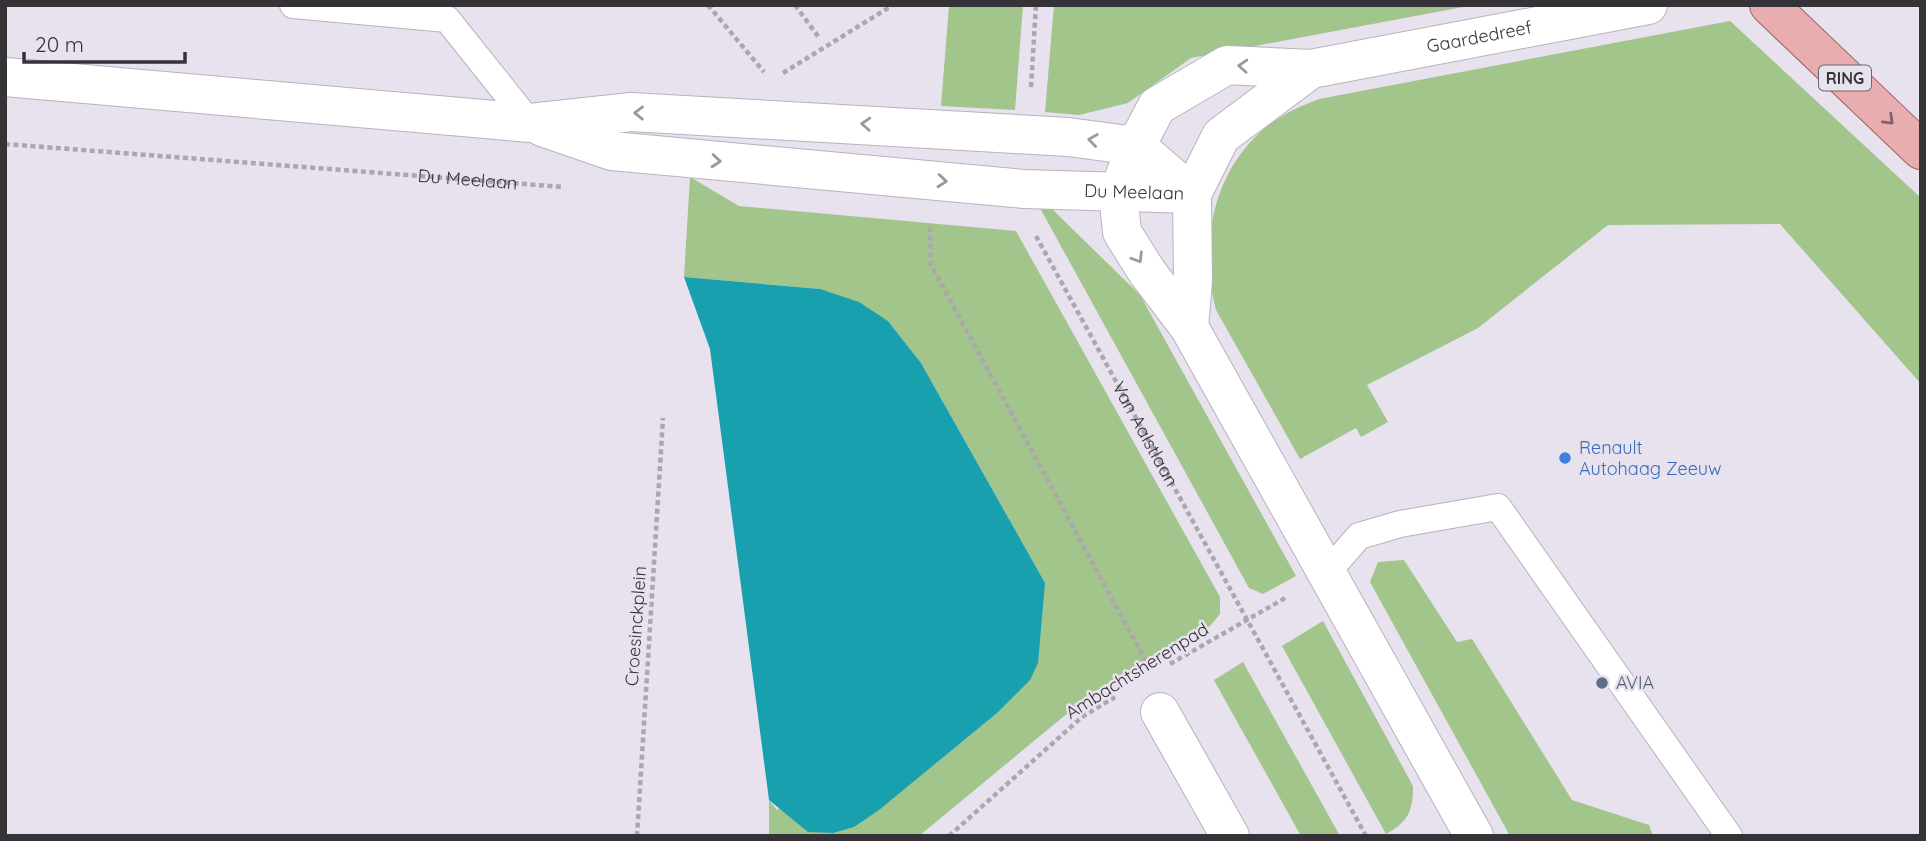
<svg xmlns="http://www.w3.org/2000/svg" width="1926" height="841" font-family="Quicksand,sans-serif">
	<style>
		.green { fill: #a2c58b }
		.water { fill: #19a0af }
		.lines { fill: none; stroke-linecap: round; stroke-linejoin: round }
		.service-casing { stroke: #b8b2be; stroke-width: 28 }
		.minor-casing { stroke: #b8b2be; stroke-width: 40 }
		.tertiary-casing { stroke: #b8b2be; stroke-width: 40 }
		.primary-casing { stroke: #a06062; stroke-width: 40 }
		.path { stroke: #aca6b0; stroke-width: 4.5; stroke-dasharray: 5 3.5; stroke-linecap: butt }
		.service { stroke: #fff; stroke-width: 26 }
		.minor { stroke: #fff; stroke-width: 38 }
		.tertiary { stroke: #fff; stroke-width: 38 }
		.primary { stroke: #e8aeaf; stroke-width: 38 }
		.oneway { stroke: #9a999c }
		.oneway2 { stroke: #7d6468 }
		.shop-dot { fill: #3f7fe0; stroke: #e8e1ee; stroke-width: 2.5 }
		.service-dot { fill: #5c6f8a; stroke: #e8e1ee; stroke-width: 2.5 }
		.labels { text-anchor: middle; stroke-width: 5; stroke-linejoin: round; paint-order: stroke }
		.shield { fill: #e8e1ee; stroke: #6b676f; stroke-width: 2 }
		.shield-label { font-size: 16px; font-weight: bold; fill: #363338 }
		.street-label { font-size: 18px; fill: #363338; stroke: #e8e1ee }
		.shop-label { font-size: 18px; fill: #366cbe; stroke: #e8e1ee; text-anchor: start }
		.service-label { font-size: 18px; fill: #4e5e75; stroke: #e8e1ee; text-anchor: start }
	</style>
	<rect width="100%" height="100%" fill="#e8e1ee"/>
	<g class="green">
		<path d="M949 5H1023L1015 110 941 106Z"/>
		<path d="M1054 5H1474L1191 58 1128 103 1079 115 1045 112Z"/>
		<path d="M1730 21 1921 198V384L1780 224 1608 225 1478 328 1367 385 1388 422 1361 437 1356 428 1300 459 1216 310C1197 238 1216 155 1284 115 1295 108 1307 104 1319 99Z"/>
		<path d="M690 177 739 206 1016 231 1220 597V614L1210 626 1092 693 919 836H769V800L777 810 1045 583 921 363 888 321 820 289 684 277Z"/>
		<path d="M1040 208H1051L1140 295 1296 576 1263 594 1249 588Z"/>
		<path d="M1404 560 1457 642 1472 639 1572 800 1649 825 1653 836H1510L1370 582 1378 562Z"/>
		<path d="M1323 621 1413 786C1413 811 1408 822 1386 834L1282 646Z"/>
		<path d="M1243 662 1340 836H1301L1225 700 1214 680Z"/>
	</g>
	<path class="water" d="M684 277 820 289 859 302 888 321 921 363 1045 583 1038 663 1030 680 997 713 879 810 854 827 833 833 808 832 769 800 710 349Z"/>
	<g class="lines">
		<g class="service-casing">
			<g id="service">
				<path d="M293 5 447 19 530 123"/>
				<path d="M1326 574 1359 536 1400 524 1498 507 1729 836"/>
			</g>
		</g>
		<g class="minor-casing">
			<g id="minor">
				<path d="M5 77 530 123 631 112 1068 137 1136 146 1192 194"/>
				<path id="s3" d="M542 127 612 151 1024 189 1192 194"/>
				<path d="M1160 712 1230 836"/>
			</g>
		</g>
		<g class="tertiary-casing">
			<g id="tertiary">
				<path d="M1189 327 1193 281 1192 194 1221 136 1311 69"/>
				<path id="s4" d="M1474 836 1189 327 1147 272 1122 232 1118 194 1136 146 1157 106 1227 65 1311 69 1648 5"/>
			</g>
		</g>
		<g class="primary-casing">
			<path id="primary" d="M1769 5 1921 150"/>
		</g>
		<g class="path">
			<path d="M708 5 764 72"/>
			<path d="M795 5 820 39"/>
			<path d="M783 73 893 5"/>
			<path d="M1031 87 1036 5"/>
			<path id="s1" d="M5 144 563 187"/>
			<path d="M930 227 931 265 1149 667"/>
			<path id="s2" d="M1036 236 1366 836"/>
			<path d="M1170 664 1287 597"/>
			<path d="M637 836 663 418"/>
			<path d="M949 836 1082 717 1115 697"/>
		</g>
		<use href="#service" class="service"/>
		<use href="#minor" class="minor"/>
		<use href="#tertiary" class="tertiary"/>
		<use href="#primary" class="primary"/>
	</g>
	<defs><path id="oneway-chevron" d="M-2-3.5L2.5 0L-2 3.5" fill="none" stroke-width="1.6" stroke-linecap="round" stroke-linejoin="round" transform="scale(1.75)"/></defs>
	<g class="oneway">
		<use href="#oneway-chevron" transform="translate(1243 66) rotate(-177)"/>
		<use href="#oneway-chevron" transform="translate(639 113) rotate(-179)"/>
		<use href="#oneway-chevron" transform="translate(866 124) rotate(-177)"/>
		<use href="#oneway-chevron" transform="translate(1093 140) rotate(-172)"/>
		<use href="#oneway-chevron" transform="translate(716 161) rotate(5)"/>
		<use href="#oneway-chevron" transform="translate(942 181) rotate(5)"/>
		<use href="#oneway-chevron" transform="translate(1138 258) rotate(58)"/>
	</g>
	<use class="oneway2" href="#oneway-chevron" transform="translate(1889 120) rotate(44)"/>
	<circle class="shop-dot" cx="1565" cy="458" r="7"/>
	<circle class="service-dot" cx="1602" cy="683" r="7"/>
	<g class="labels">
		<rect class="shield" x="1819" y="65.5" width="52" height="25" rx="5"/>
		<g class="shield-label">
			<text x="1845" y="84">RING</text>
		</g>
		<g class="street-label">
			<text dy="6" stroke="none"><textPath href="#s4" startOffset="1171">Gaardedreef</textPath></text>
			<text dy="6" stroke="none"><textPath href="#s1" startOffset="464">Du Meelaan</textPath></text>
			<text dy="6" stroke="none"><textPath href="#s3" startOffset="598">Du Meelaan</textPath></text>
			<text dy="6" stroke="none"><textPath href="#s2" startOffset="226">Van Aalstlaan</textPath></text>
			<text transform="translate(636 626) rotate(-86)" y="6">Croesinckplein</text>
			<text transform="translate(1137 671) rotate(-32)" y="6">Ambachtsherenpad</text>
		</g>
		<g class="shop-label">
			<text x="1579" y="454">Renault<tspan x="1579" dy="21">Autohaag Zeeuw</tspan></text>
		</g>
		<g class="service-label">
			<text x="1616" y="689">AVIA</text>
		</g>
	</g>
	<rect width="1926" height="841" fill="none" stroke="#363338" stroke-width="14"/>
	<path d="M24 52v10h161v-10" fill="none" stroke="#363338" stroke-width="3.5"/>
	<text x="35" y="52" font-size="21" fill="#363338" stroke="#e8e1ee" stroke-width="5" paint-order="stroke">20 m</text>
</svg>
